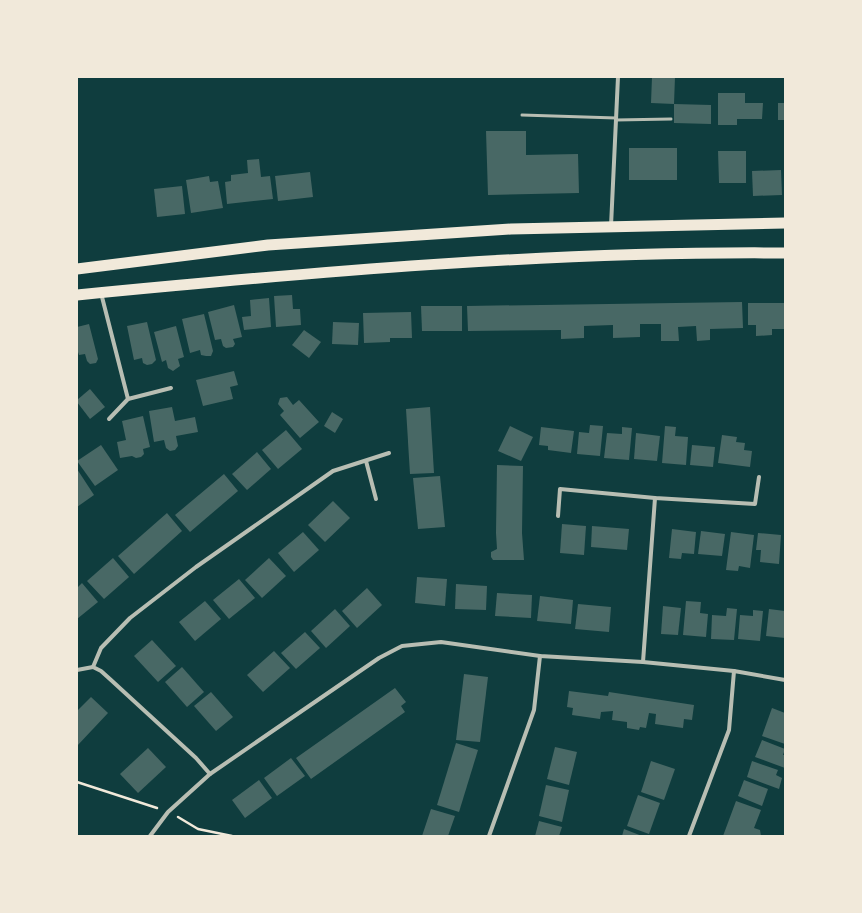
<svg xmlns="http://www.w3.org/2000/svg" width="862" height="913" font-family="Helvetica,sans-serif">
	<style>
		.building { fill: #486865 }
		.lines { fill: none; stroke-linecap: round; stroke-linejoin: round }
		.path { stroke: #f1e9da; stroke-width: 2.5 }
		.service { stroke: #b8beb3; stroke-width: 3 }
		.minor { stroke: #b8beb3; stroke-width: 4 }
		.trunk { stroke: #f1e9da; stroke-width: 11 }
	</style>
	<rect width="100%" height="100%" fill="#0f3d3e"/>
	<g class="building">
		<path d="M652 77H675L674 104 711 105V124L674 123V104L651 103Z"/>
		<path d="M718 93H745V103H763L762 119H737V125H718Z"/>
		<rect x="778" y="103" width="7" height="17"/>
		<path d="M486 131H526V155L578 154 579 193 488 195Z"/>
		<rect x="629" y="148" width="48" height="32"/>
		<path d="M718 151H746V183H719Z"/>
		<path d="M259 159 261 177 270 176 273 199 227 204 225 182 231 181V175L248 173 247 160Z"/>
		<path d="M781 170 782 195 753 196 752 171Z"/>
		<path d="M310 172 313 197 278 201 275 176Z"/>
		<path d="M209 176 210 182 218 181 223 208 191 213 186 180Z"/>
		<path d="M182 186 185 214 157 217 154 189Z"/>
		<path d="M292 295 293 309H300L301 325 276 327 274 296Z"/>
		<path d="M269 298 271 327 244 330 242 317 251 316 250 300Z"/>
		<path d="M742 302 743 328 710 329V340L697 341 696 326 678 327 679 341H661V324H640V337L613 338V325L584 326V338L561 339V330L468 331 467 306Z"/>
		<path d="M748 303H785V329H772V335L756 336V325H748Z"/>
		<path d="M234 305 242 337 233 339 235 344 233 347 226 348 223 346 221 339 215 340 208 312Z"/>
		<path d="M421 306H462V331H422Z"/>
		<path d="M411 312 412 338H390V342L364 343 363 313Z"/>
		<path d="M204 314 213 351 211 356H206L201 355 200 350 190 353 182 319Z"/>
		<path d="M147 322 156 360 152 364 147 365 143 363 142 358 134 360 127 326Z"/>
		<path d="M333 322 359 323 358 345 332 344Z"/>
		<path d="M89 324 98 359 96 363 90 364 87 361 85 354 79 355 77 349V327Z"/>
		<path d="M176 326 184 357 178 359 180 366 173 371 168 368 166 360 162 362 154 332Z"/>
		<path d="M304 330 321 342 309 358 292 345Z"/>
		<path d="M234 371 238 385 230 387 233 399 203 406 196 380Z"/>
		<path d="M90 389 105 407 90 419 77 402V400Z"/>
		<path d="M287 397 293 405 299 400 319 422 300 438 280 415 284 411 278 404 280 398Z"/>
		<path d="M172 407 175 421 195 417 198 432 176 436 178 446 175 450 170 451 166 448 164 440 154 442 149 411Z"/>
		<path d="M430 407 434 473 410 474 406 409Z"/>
		<path d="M332 412 343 419 335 433 324 426Z"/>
		<path d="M143 416 150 447 143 449 144 454 141 457 136 458 132 456 120 458 117 442 126 440 122 421Z"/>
		<path d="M590 425 603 426 600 456 577 454 579 432 589 433Z"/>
		<path d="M510 426 533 437 521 461 498 451Z"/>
		<path d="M665 426 676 427 675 436 688 437 686 465 662 463Z"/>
		<path d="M541 427 574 431 571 453 548 450V446L539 445Z"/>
		<path d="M622 427 632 428 629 460 604 458 607 433 622 434Z"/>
		<path d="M286 430 302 449 278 469 262 450Z"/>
		<path d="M636 433 660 436 657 461 634 459Z"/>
		<path d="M722 435 737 437 736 442 745 443 744 450 752 451 750 467 718 463Z"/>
		<path d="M101 445 118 470 95 486 77 461Z"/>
		<path d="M692 445 715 447 713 467 690 465Z"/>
		<path d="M257 452 271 469 247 490 232 474Z"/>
		<path d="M497 465 523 466 522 533 524 560H493L491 557V552L497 549 496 533Z"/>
		<path d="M77 469 94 495 77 507Z"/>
		<path d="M224 474 238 491 190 532 175 515Z"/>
		<path d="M440 476 445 527 418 529 413 478Z"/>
		<path d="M333 501 350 518 325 542 308 525Z"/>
		<path d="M167 513 182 531 134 574 118 556Z"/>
		<path d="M562 524 586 526 584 555 560 553Z"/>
		<path d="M592 526 629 529 627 550 591 547Z"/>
		<path d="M672 529 696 532 694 554 682 553 681 559 669 558Z"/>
		<path d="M701 531 725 534 722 556 698 554Z"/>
		<path d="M303 532 319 550 294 572 278 553Z"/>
		<path d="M731 532 754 535 750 568 739 566 738 571 726 570Z"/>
		<path d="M758 533 781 535 779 564 760 562 761 550H756Z"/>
		<path d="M113 558 129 577 104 599 87 581Z"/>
		<path d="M269 558 286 576 262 598 245 580Z"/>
		<path d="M417 577 447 579 445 606 415 603Z"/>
		<path d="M239 579 255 598 229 619 213 600Z"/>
		<path d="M82 583 98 602 77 619V588Z"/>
		<path d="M456 584 487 586 486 610 455 609Z"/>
		<path d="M367 588 382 605 357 628 342 611Z"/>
		<path d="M497 593 532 595 531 618 495 616Z"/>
		<path d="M540 596 573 600 571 624 537 621Z"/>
		<path d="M205 601 221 619 195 641 179 622Z"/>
		<path d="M686 601 701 602 700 613 708 614 706 637 683 635Z"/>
		<path d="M578 604 611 607 609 632 575 629Z"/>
		<path d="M663 606 681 608 678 635 661 634Z"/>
		<path d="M727 608 737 609 734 640 711 639 712 615 726 616Z"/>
		<path d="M335 609 350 626 326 648 311 631Z"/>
		<path d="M769 609 785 611V638L766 636Z"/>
		<path d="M753 610 763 611 760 641 738 639 740 615 753 616Z"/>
		<path d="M305 632 320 648 296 669 281 653Z"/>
		<path d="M152 640 176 666 158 682 134 656Z"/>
		<path d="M274 651 290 668 263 692 247 675Z"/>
		<path d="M182 667 204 692 187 707 165 682Z"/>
		<path d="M464 674 488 677 480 742 456 740Z"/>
		<path d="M395 688 406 702 401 706 405 712 311 779 296 758Z"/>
		<path d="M569 691 608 696 609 692 694 705 692 720 684 719 683 728 655 724 656 714 649 713 646 728 640 727 639 730 627 728V722L612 720 613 711 601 712 600 719 572 715 573 708 567 707Z"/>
		<path d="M211 692 233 717 216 731 194 706Z"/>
		<path d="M91 697 108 713 77 746V711Z"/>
		<path d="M772 708 785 713V744L762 736Z"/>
		<path d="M762 740 785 749 783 755H785V768L755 757Z"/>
		<path d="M456 743 478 750 459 812 437 805Z"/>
		<path d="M555 747 577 752 569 785 547 779Z"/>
		<path d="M148 748 166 767 138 793 120 774Z"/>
		<path d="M291 758 305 776 277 796 264 778Z"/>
		<path d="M651 761 675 769 664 800 641 792Z"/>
		<path d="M752 761 778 770 776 775 782 778 779 789 747 777Z"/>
		<path d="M259 780 272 798 245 818 232 800Z"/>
		<path d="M744 780 768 789 762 806 738 796Z"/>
		<path d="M546 785 569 790 562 822 539 816Z"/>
		<path d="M638 795 660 803 649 834 627 826Z"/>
		<path d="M736 801 761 810 754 828 760 830 761 836H723Z"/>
		<path d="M431 809 455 816 448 836H422Z"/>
		<path d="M539 821 562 827 559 836H535Z"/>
		<path d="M624 829 642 836H622Z"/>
	</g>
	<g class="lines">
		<g class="path">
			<path d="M77 782 157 808"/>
			<path d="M178 817 198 829 232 836"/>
		</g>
		<g class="service">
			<path d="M522 115 616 118"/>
			<path d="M616 120 671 119"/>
		</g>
		<g class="minor">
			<path d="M611 226 618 77"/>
			<path d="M101 293 128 399 171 388"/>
			<path d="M109 419 128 399"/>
			<path d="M366 461 376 499"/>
			<path d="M558 516 560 489 655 498 755 504 759 477"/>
			<path d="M643 662 655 498"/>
			<path d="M77 670 93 667"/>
			<path d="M210 774 196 758 111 680 101 671 93 667 101 648 130 618 196 567 333 471 389 453"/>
			<path d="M150 836 168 812 210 774 379 658 402 646 441 642 540 656 643 662 734 671 785 680"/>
			<path d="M489 836 534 710 540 656"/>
			<path d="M689 836 729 730 734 671"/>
		</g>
		<g class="trunk">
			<path d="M77 269 268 245 511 229 785 223"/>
			<path d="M77 295C312 272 548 251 785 253"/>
		</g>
	</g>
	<rect width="862" height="913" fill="none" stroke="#f1e9da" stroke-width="156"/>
</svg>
